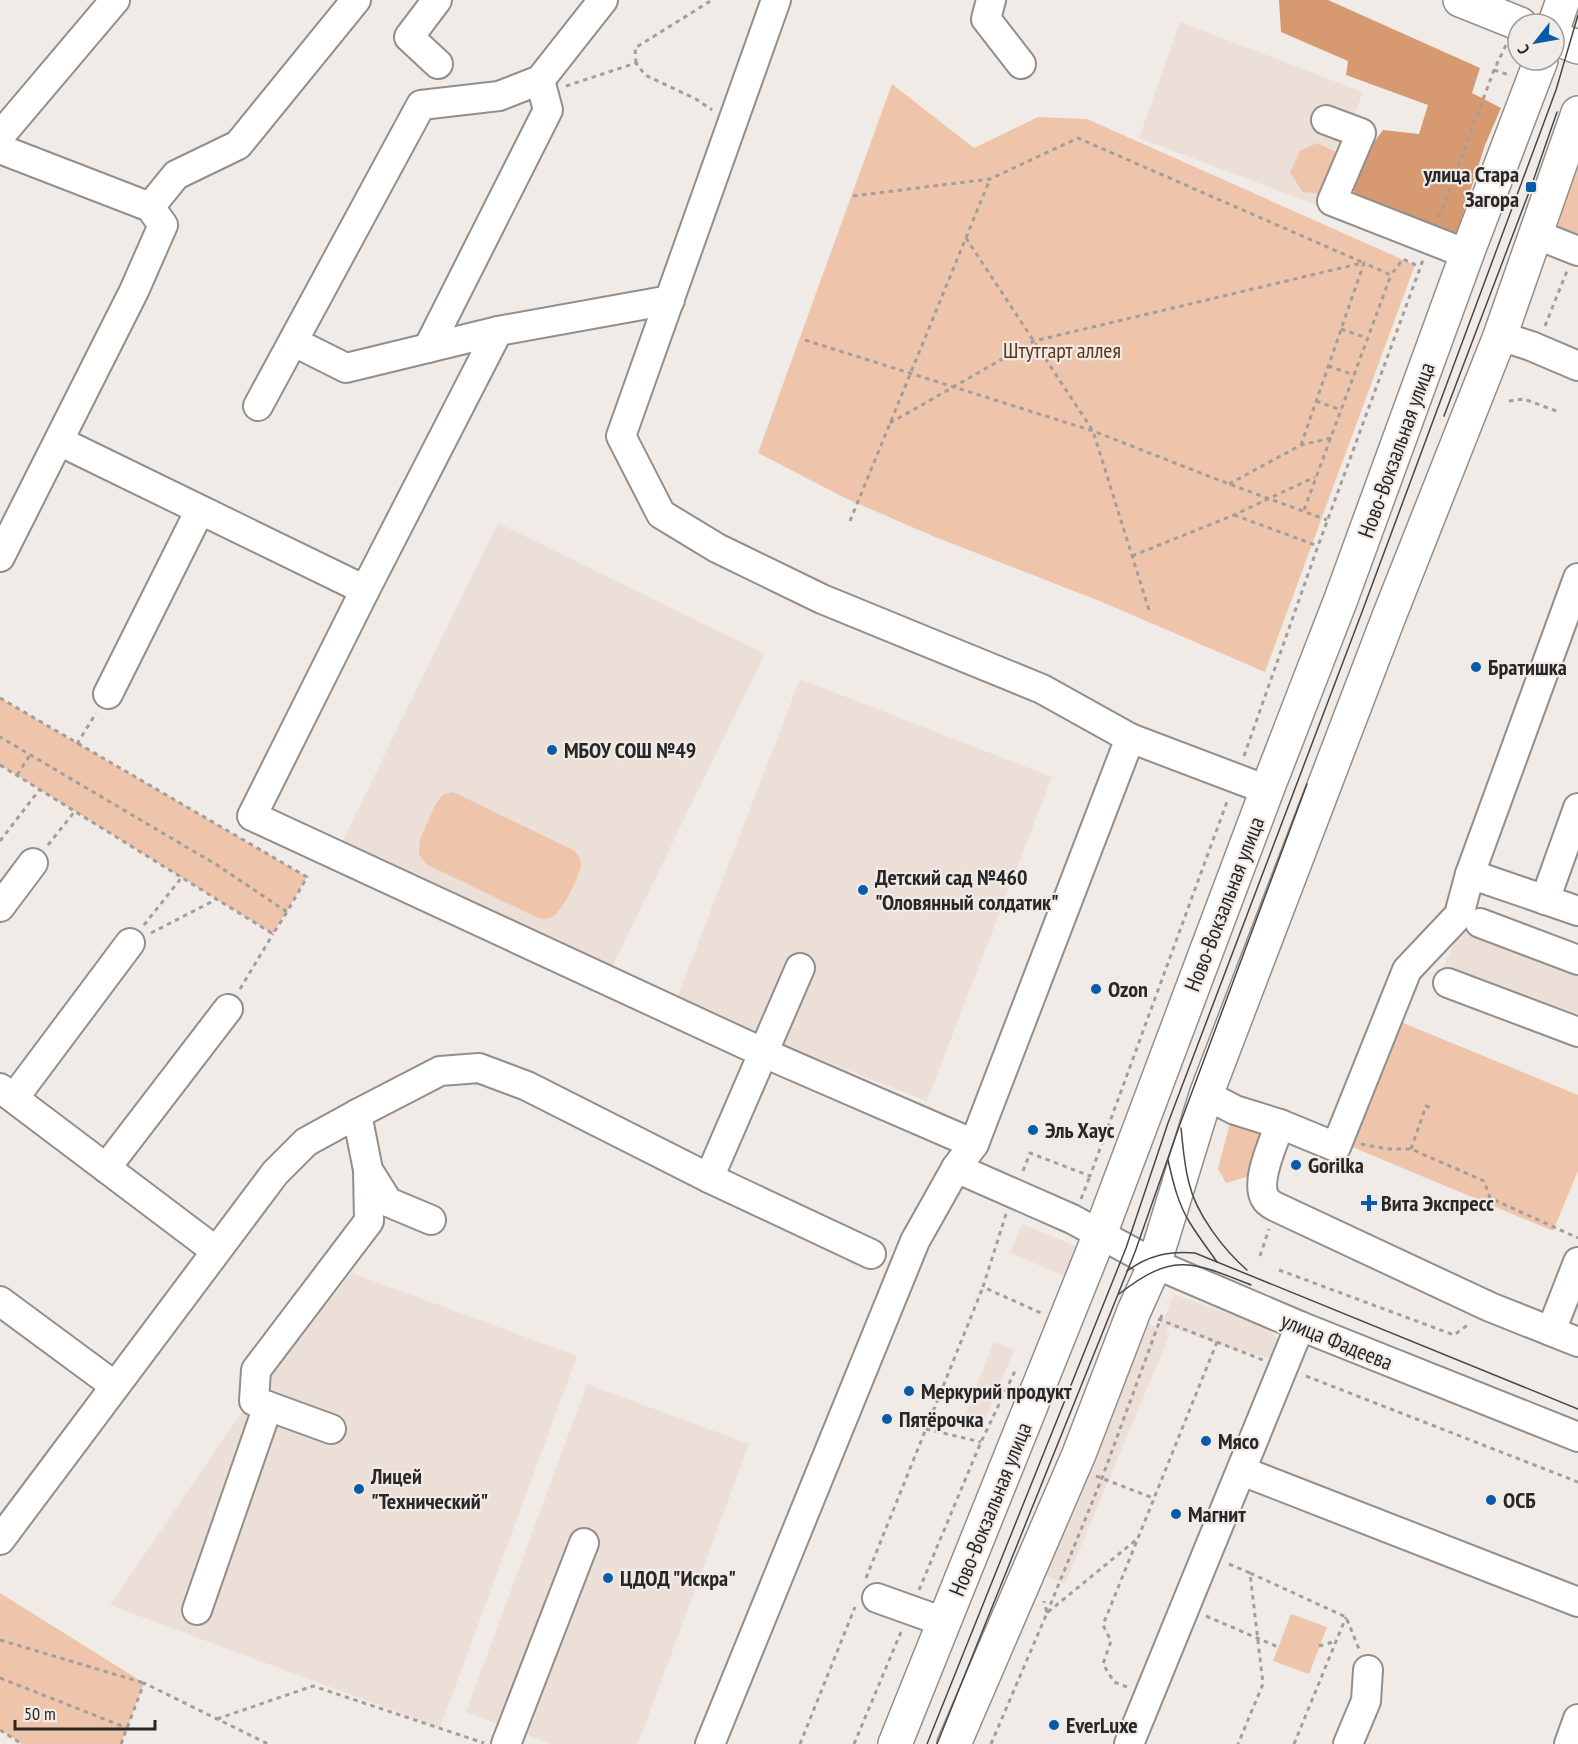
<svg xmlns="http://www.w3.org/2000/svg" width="1578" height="1744" font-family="'PT Sans Narrow',sans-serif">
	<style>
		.built { fill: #ecdfd7 }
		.green { fill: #eec5ab }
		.forest { fill: #d79970 }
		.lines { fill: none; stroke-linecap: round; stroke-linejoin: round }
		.minor-casing { stroke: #938e8a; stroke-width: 32 }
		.major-casing { stroke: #938e8a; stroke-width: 36 }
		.path { stroke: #a39e9c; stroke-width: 3; stroke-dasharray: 4.5 4.5; stroke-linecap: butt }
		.minor { stroke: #fff; stroke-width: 28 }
		.major { stroke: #fff; stroke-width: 33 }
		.tram { stroke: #4a4745; stroke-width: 1.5 }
		.poi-dot { fill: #095ba9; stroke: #f1ebe8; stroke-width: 2 }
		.labels { text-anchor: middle; stroke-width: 4.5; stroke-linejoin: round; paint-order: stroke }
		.poi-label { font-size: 22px; font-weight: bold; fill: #292625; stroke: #f1ebe8; text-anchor: start }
		.park-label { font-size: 22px; fill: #5e3416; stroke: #f1ebe8 }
		.street-label { font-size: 22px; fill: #292625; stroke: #f1ebe8 }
	</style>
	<rect width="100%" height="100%" fill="#f1ebe8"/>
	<g class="built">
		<path d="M1180 22 1363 92 1319 206 1139 138Z"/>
		<path d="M498 523 765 654 607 977 340 846Z"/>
		<path d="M800 679 1052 777 927 1101 675 1003Z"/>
		<path d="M1465 920 1578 964V1027L1440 974Z"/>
		<path d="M1022 1224 1080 1248 1067 1277 1010 1253Z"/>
		<path d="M352 1273 577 1356 440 1728 110 1605 269 1372Z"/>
		<path d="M1174 1294 1270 1329 1280 1343 1273 1359 1229 1348 1168 1326 1166 1333 1170 1334 1065 1584 1037 1572 1143 1322 1160 1328Z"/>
		<path d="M994 1342 1014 1350 981 1430 962 1423Z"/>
		<path d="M587 1384 749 1444 638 1744H552L466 1712Z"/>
	</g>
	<g class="green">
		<path d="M892 84 974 148 1038 117 1087 119 1415 265 1265 672 1102 602 935 537 845 498 758 453Z"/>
		<path d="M1317 143 1340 154 1326 194 1303 192 1290 173 1300 151Z"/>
		<path d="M1578 157V246L1547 234Z"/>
		<path d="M0 698 307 877 273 934 0 765Z"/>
		<path d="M453 792 575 851C578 855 581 858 581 864 581 874 562 912 552 917 547 919 543 919 538 918L426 864 419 855 420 839 436 803 443 795Z"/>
		<path d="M1401 1022 1578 1095V1171L1553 1231 1350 1146Z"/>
		<path d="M1232 1115 1272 1133 1259 1173 1226 1183 1218 1169Z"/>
		<path d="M0 1593 144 1683 121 1744H22L0 1730Z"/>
		<path d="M1291 1614 1327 1627 1309 1674 1273 1661Z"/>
	</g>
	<path class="forest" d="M1279 0H1328L1480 68 1472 93 1501 108 1485 145 1455 239 1359 204 1352 186 1363 157 1383 130 1419 134 1428 105 1346 75 1348 61 1281 32Z"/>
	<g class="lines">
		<g class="minor-casing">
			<g id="minor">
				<path d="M437 0 409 37 438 64"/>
				<path d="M776 0 621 436 661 514 717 548 822 599 1042 689 1130 738 1267 790"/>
				<path d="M991 0 986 19 1021 64"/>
				<path d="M1326 120 1361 133 1332 201 1467 254"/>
				<path d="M0 136 115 0"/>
				<path d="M0 149 150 207 163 225 134 291 0 557"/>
				<path d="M150 207 176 175 238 145 356 0"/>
				<path d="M1535 234 1578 251"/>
				<path d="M498 331 365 590 252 816 764 1053 974 1144"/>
				<path d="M1500 336 1531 346 1578 366"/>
				<path d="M294 342 346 368 498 331 670 300"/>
				<path d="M428 348 548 110 540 80"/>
				<path d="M258 406 421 105 499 96 540 80 603 0"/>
				<path d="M59 441 365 590"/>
				<path d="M108 694 200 510"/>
				<path d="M1470 874 1578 911"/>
				<path d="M1545 900 1578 808"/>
				<path d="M0 907 33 863"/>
				<path d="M1480 923 1578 960"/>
				<path d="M1448 983 1578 1032"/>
				<path d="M0 1088 216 1251"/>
				<path d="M1206 1095 1235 1110 1280 1124 1336 1147 1407 970 1459 915 1470 874 1578 578"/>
				<path d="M14 1098 130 943"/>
				<path d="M357 1114 368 1170 388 1202 431 1220"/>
				<path d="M1280 1124C1274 1142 1255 1180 1265 1198 1267 1202 1272 1205 1276 1207L1490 1307 1578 1342"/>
				<path d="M106 1168 228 1009"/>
				<path d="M956 1168 1072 1219 1155 1264 1300 1326 1578 1437"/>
				<path d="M709 1178 871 1254"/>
				<path d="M0 1301 115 1386"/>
				<path d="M1551 1331 1578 1262"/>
				<path d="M331 1429 254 1401 256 1370 369 1221 368 1170"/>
				<path d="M1242 1471 1578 1602"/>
				<path d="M0 1540 275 1173 306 1142 357 1114 440 1071 479 1068 527 1086 709 1178 800 968"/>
				<path d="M877 1598 944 1622"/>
				<path d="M197 1610 268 1406"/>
				<path d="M506 1744 584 1543"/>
				<path d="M710 1744 915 1241 956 1168 974 1144 1130 738"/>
				<path d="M1129 1744 1300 1326"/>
				<path d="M1348 1744 1366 1701 1368 1670"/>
				<path d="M1569 1744 1578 1719"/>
			</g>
		</g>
		<g class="major-casing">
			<g id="major">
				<path d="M1460 0 1520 24"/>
				<path d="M1554 26 1563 0"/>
				<path d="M1554 38 1578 47"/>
				<path d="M895 1744 1100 1234 1267 790 1341 599 1467 254 1541 60"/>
				<path d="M954 1744 1079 1454 1134 1311 1152 1271 1206 1095 1388 619 1500 336 1578 113"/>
			</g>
		</g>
		<g class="path">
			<path d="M636 63 635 48 712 0"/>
			<path d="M1494 70 1509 75"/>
			<path d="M566 86 636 63 645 75 696 99 712 110"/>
			<path d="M853 196 990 179 1078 138 1364 263"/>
			<path d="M1439 217 1494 70 1506 45"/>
			<path d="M966 238 1093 431 1149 610"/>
			<path d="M1545 326 1567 271"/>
			<path d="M1341 329 1367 338"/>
			<path d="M805 340 1093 431 1229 484 1327 520"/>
			<path d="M1328 366 1354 375"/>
			<path d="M1316 401 1341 410"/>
			<path d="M1509 401 1524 399 1559 412"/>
			<path d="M890 423 1034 341 1362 263"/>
			<path d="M1301 445 1364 263 1391 275 1403 259 1420 267"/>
			<path d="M1229 484 1301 445 1331 438"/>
			<path d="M1304 510 1391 275"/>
			<path d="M1234 515 1318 546"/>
			<path d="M850 521 990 179"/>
			<path d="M1132 556 1234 515 1315 477"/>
			<path d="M0 698 307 877 287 912 217 865 0 737"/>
			<path d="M77 744 96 713"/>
			<path d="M1244 756 1318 546 1423 260"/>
			<path d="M0 765 273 934 287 912"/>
			<path d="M17 775 30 755"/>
			<path d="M0 841 40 789"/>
			<path d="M48 845 75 811"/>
			<path d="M144 925 182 877"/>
			<path d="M151 933 217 899"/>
			<path d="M240 989 273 934"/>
			<path d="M1361 1144 1387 1149H1411L1484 1181 1490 1198 1578 1238"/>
			<path d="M1411 1149 1426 1106 1431 1108"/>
			<path d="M1023 1171 1030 1153 1090 1176 1228 799"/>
			<path d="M1081 1199 1090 1176"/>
			<path d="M1006 1214 983 1287 1041 1313"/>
			<path d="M1260 1256 1269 1229"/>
			<path d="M1279 1270 1454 1335 1469 1324"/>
			<path d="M1158 1319 1263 1360"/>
			<path d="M1306 1376 1578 1482"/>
			<path d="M926 1429 981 1442"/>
			<path d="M1096 1476 1153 1498"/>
			<path d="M1229 1564 1250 1573 1263 1684 1238 1744"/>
			<path d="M1250 1573 1346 1617 1359 1649"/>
			<path d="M866 1578 983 1287"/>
			<path d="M919 1590 981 1442 1015 1371"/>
			<path d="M1048 1612 1136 1540"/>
			<path d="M1047 1613 1102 1478 1163 1312"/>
			<path d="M1206 1616 1278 1647"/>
			<path d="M0 1640 144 1683"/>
			<path d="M1319 1646 1336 1641"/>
			<path d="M0 1678 127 1728"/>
			<path d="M1127 1687 1114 1682 1103 1664 1111 1641 1103 1625 1217 1342"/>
			<path d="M217 1719 313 1686 484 1743"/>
			<path d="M0 1730 22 1744"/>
			<path d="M121 1744 144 1683 268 1744"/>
			<path d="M800 1744 855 1607"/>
			<path d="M854 1744 901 1632"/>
			<path d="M991 1744 1047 1613 1044 1601"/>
			<path d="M1294 1744 1346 1617"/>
		</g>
		<use href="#minor" class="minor"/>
		<use href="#major" class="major"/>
		<g class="tram">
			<path d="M1444 416 1531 187 1557 112"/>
			<path d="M1181 1128C1183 1146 1184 1165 1189 1183 1196 1214 1224 1250 1247 1270"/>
			<path d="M1168 1160C1173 1182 1178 1204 1190 1223 1198 1236 1208 1249 1217 1262"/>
			<path d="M1127 1271C1149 1255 1169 1251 1195 1253L1578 1409"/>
			<path d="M1119 1294C1173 1252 1191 1261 1251 1285"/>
			<path d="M927 1744 1126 1248 1168 1123 1362 612 1556 90 1578 15"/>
			<path d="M937 1744 1135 1252 1180 1124 1307 784"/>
		</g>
	</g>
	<g class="poi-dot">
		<rect x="1525" y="181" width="12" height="12" rx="3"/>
		<circle cx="1476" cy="667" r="6"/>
		<circle cx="552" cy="750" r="6"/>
		<circle cx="863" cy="890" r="6"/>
		<circle cx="1096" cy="989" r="6"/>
		<circle cx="1033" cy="1130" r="6"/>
		<circle cx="1296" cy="1165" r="6"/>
		<path d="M1366 1194h6v6h6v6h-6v6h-6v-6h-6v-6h6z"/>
		<circle cx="909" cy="1391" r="6"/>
		<circle cx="887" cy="1419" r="6"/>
		<circle cx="1206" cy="1441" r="6"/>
		<circle cx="359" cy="1489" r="6"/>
		<circle cx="1491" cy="1500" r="6"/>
		<circle cx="1176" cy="1514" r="6"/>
		<circle cx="608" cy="1578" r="6"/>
		<circle cx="1054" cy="1725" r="6"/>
	</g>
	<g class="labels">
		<g class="poi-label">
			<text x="1519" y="182" text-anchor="end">улица Стара<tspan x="1519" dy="25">Загора</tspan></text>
			<text x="1488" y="675">Братишка</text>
			<text x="564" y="758">МБОУ СОШ №49</text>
			<text x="875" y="885">Детский сад №460<tspan x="875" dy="25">"Оловянный солдатик"</tspan></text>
			<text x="1108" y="997">Ozon</text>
			<text x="1045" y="1138">Эль Хаус</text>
			<text x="1308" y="1173">Gorilka</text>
			<text x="1381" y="1211">Вита Экспресс</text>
			<text x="921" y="1399">Меркурий продукт</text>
			<text x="899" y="1427">Пятёрочка</text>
			<text x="1218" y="1449">Мясо</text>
			<text x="371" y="1484">Лицей<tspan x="371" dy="25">"Технический"</tspan></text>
			<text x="1503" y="1508">ОСБ</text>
			<text x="1188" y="1522">Магнит</text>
			<text x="620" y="1586">ЦДОД "Искра"</text>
			<text x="1066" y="1733">EverLuxe</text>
		</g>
		<g class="park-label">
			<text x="1062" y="358">Штутгарт аллея</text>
		</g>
		<g class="street-label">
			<text transform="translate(1396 450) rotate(-70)" y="8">Ново-Вокзальная улица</text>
			<text transform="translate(1224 904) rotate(-69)" y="8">Ново-Вокзальная улица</text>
			<text transform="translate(1337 1341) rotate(22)" y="8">улица Фадеева</text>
			<text transform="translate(990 1509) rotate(-68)" y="8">Ново-Вокзальная улица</text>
		</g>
	</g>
	<g transform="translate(1536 42) rotate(239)"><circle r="28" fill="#f1ebe8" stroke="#a19c9a" stroke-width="1.5"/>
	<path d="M0-4.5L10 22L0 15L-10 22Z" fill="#095ba9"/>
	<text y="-9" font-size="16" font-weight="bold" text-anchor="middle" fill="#292625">С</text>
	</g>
	<path d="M15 1720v9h140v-9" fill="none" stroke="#292625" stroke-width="3"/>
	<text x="24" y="1720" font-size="18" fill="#292625" stroke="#f1ebe8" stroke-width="4.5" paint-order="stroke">50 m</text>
</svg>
